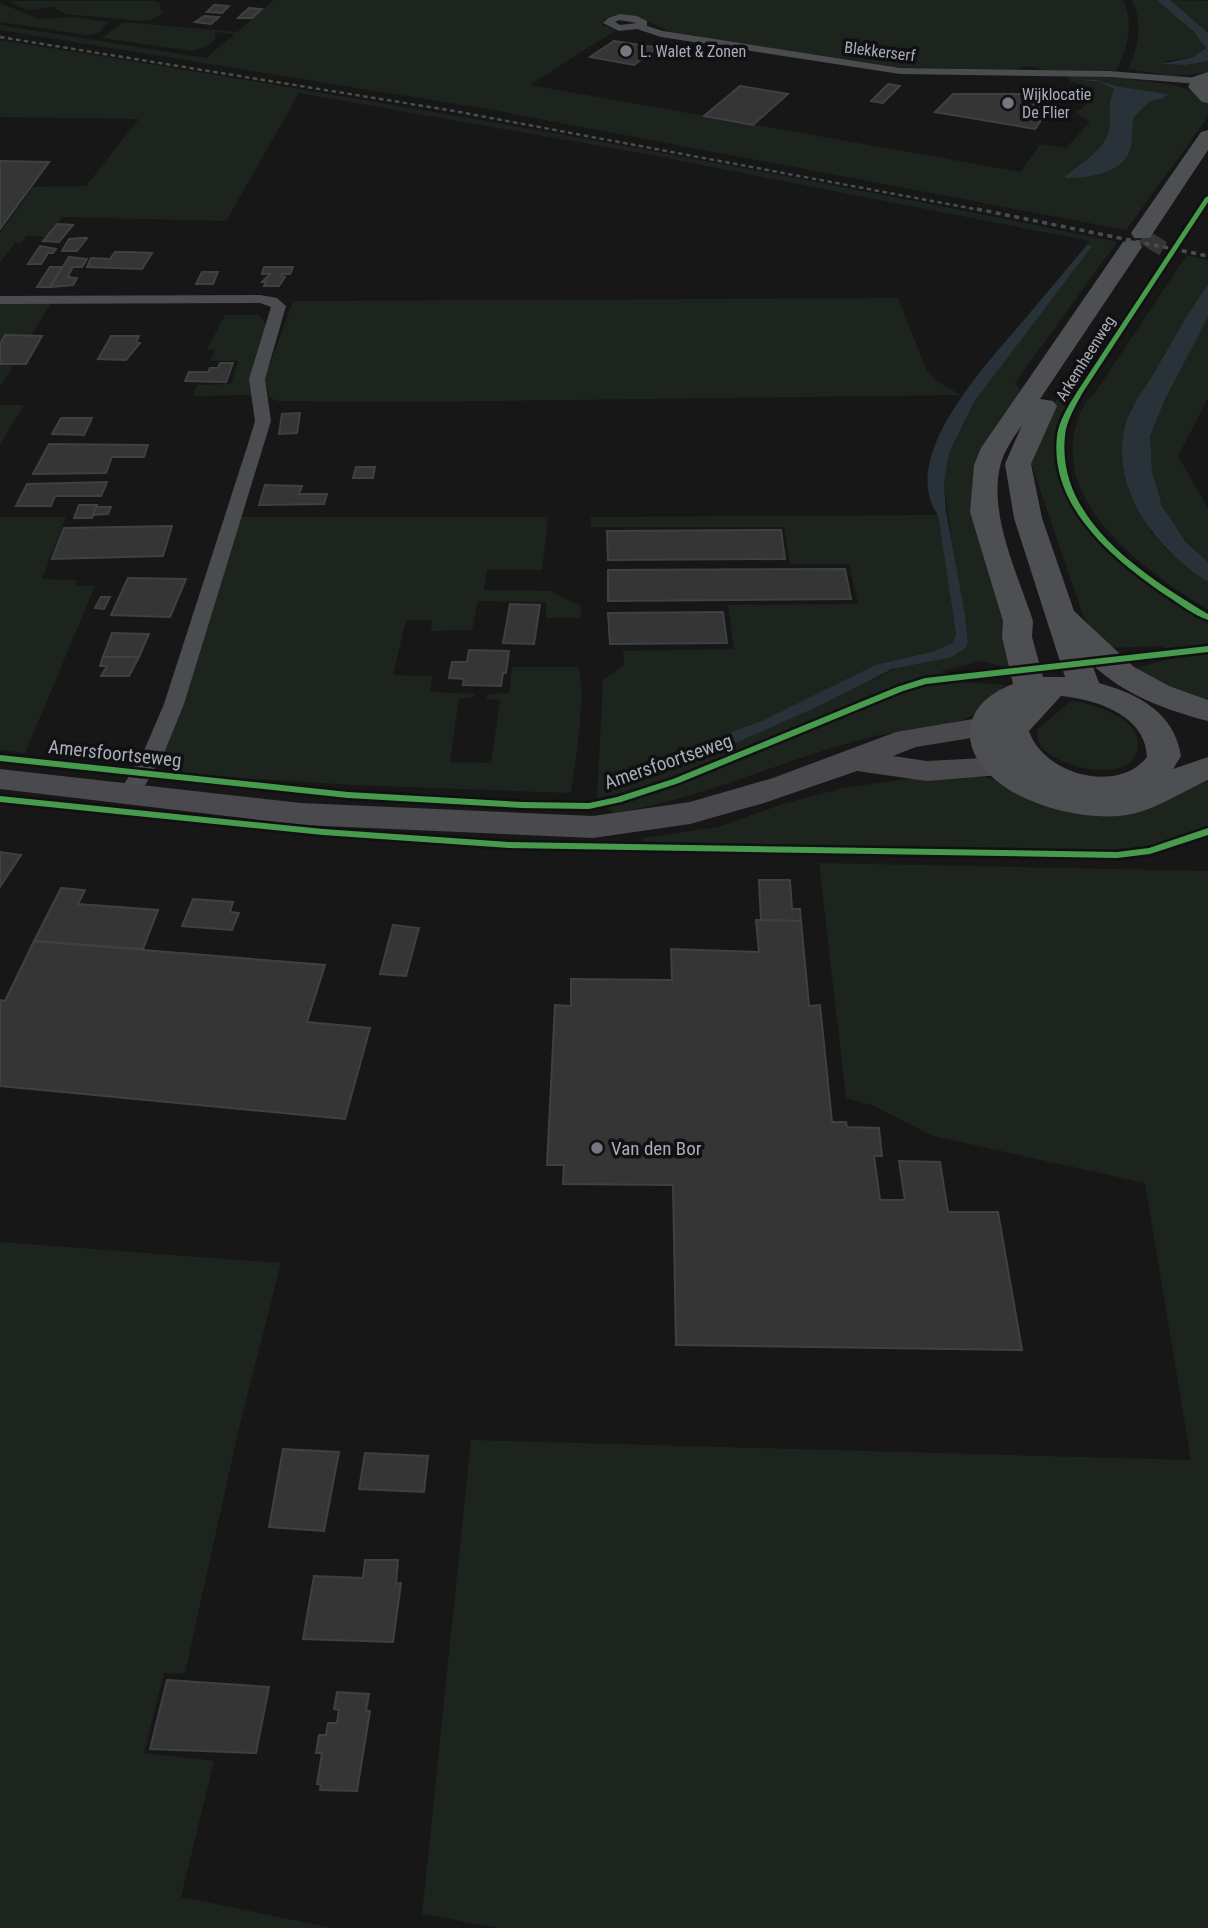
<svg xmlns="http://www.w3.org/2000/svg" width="1208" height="1928" font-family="'Roboto Condensed',sans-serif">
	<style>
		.green { fill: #1d241e; fill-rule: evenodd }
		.water { fill: #2a3239 }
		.building { fill: #353536; stroke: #3f4043; stroke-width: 2 }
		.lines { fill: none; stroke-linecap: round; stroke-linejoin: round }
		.primary-tunnel { stroke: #343537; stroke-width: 24; stroke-dasharray: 24 12; stroke-linecap: butt }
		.minor { fill: #4b4c50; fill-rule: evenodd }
		.secondary { fill: #4a4a4e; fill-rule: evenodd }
		.primary { fill: #4d4f52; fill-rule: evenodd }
		.rail-far1 { stroke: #4b4c4f; stroke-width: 2.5; stroke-dasharray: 4.5 3.5; stroke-linecap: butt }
		.rail { stroke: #4b4c4f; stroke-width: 3.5; stroke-dasharray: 5 4.5; stroke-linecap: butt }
		.cycleway-casing { stroke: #111113; stroke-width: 5 }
		.cycleway { fill: #469c4c; fill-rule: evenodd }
		.poi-dot { fill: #757880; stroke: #111113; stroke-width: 2.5 }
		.labels { text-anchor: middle; stroke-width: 7; stroke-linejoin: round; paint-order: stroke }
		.far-poi-label { font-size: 16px; fill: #a8adb8; stroke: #111113; text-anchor: start }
		.far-street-label { font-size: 16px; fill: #a8adb8; stroke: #111113 }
		.street-label { font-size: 19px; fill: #a8adb8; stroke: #111113 }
		.poi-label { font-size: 19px; fill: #a8adb8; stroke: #111113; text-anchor: start }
	</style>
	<rect width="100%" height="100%" fill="#171717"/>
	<g class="green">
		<path d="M274 0H1123C1135 25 1127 47 1116 71L1043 70C1026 65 1030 65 1015 70L890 67 678 34C650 27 636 5 604 19L602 25 616 30 530 85 1021 172 1040 144 1066 148 1090 122 1076 113 1078 110H1082L1095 88 1071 82 1067 76 1120 78 1174 85 1191 91 1208 101V117L1126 230 487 109 0 30V25L206 58 235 34 215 32V40C208 46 201 49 191 51L102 38 123 22 237 32ZM1071 79 1101 81 1120 88 1168 94 1150 101 1134 117C1131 129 1134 140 1130 151 1121 174 1085 177 1064 178 1077 163 1100 155 1108 134 1113 117 1104 107 1114 89L1102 83Z"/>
		<path d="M1132 0H1157L1180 18 1205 45 1204 52 1194 57 1167 61 1165 65H1185L1208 61V73L1172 76 1128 69C1139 45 1143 25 1132 0Z"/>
		<path d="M1170 0 1208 1V33Z"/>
		<path d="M8 1H154L160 3V10L163 13 153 19 139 21 66 14 53 7 27 10Z"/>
		<path d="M0 3 39 19 73 17 109 22 98 33 87 35 0 22Z"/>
		<path d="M0 40C374 99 747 165 1117 242L1015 383 1021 391 990 440 1015 659 1012 666 1005 667 982 661 942 671 943 675 902 683 652 785 597 799 603 680 624 665 623 651 734 649 728 605 858 604 849 564H790L784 527H591V517L938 515 956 634 953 643 931 652 875 665 764 720 639 767 643 773 738 742 904 665 960 653 950 527 944 484 949 453 974 402 1090 245H1087L1089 241 640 153 299 93 226 221 62 217 46 237 27 236 21 243H15L0 263V233L33 187 86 186 139 119 0 117Z"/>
		<path d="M1187 255 1208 260V285L1130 411 1128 488 1152 533 1169 552 1208 582V609C1150 575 1056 508 1075 430 1078 418 1084 400 1095 393Z"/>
		<path d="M898 298 927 371 938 382 961 395 402 402 277 401 269 397 265 377 293 301Z"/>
		<path d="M0 303H51L0 387Z"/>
		<path d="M225 315H259L268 326 252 395 193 396 197 385 231 384 238 361H210L215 350 207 349Z"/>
		<path d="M1208 317V398L1178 456 1208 508V562C1175 533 1153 501 1151 456 1151 449 1149 441 1151 434 1157 400 1191 350 1208 317Z"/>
		<path d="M1060 397 1071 399C1014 498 1134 580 1208 622V645L1166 650 1162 646 1106 648 1084 618 1031 463 1040 428 1055 401Z"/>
		<path d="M0 405H24L0 445Z"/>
		<path d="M0 517H66L42 579 77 580 75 586H95L25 753 0 750Z"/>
		<path d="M241 517H548L542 570H487L484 590 550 591 581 606V618H546V602L478 601 472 630 431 631 432 620H406L393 675 432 676 430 692 474 694V697L459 698 450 762 491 763 500 700 487 699V694L509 693 512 667H578C587 693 575 764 571 793L354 785 169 774 164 748Z"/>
		<path d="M1208 652V704L1130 669 1171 659 1170 656Z"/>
		<path d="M947 681 1006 685C993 696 981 712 965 719 936 732 901 729 871 737 783 759 704 799 614 813L607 807 663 790 901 693Z"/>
		<path d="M1071 701C1092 703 1140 718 1138 745 1135 785 1071 769 1051 755 1041 749 1035 740 1038 729Z"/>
		<path d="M928 776 983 777 1137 810C1163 804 1183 788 1208 781V826L1145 847 1105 851 641 846 643 838 718 827 783 804 843 788Z"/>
		<path d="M819 863 1208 871V1928H499L422 1914 471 1440 1191 1460 1145 1183 933 1136 874 1106 846 1098Z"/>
		<path d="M0 1242 281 1263 239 1428 185 1673H164L144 1753 214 1761 181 1897 333 1928H0Z"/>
	</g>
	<g class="water">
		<path d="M1157 0H1170L1208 33V61L1185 65 1162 64 1194 57 1206 48 1193 31Z"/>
		<path d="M1071 79 1096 80 1120 87 1168 94 1164 98 1150 101 1134 117C1131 128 1134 139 1130 150 1122 175 1085 178 1064 178 1077 164 1100 155 1108 134 1113 117 1105 109 1114 89L1099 82Z"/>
		<path d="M1087 245 1092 246 974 402 949 453 944 484 946 511 965 616 968 643 965 648 952 657 892 669 821 705 738 742 649 773 638 771 639 767 764 720 875 665 931 652 953 643 956 634 938 515C898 459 983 368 1018 327 1041 300 1064 272 1087 245Z"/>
		<path d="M1208 285V317L1165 399 1150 436 1152 471 1162 506 1186 542 1208 562V582C1156 549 1108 488 1126 423 1132 404 1145 388 1155 371 1172 343 1188 312 1208 285Z"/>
	</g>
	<g class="building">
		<path d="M214 5 229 6 222 13 207 12Z"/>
		<path d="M249 8 262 9 252 18H238Z"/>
		<path d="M204 16 219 17 211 24 195 22Z"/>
		<path d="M614 41 647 46 658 47 634 65 590 57Z"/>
		<path d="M888 84 900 86 883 103 871 101Z"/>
		<path d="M740 86 788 94 753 125 704 116Z"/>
		<path d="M953 94H1060L1035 129 935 112Z"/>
		<path d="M0 161 49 162 0 229Z"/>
		<path d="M57 224 73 225 59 242 43 241Z"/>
		<path d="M81 238H87L77 251H62L69 239Z"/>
		<path d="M40 246 56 249 53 253H48L41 264H28Z"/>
		<path d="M115 252H128L152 253 142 269 87 267 91 258 110 259Z"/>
		<path d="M69 257 87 259 82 267H73L70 272 68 277 77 278 73 285 50 287Z"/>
		<path d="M50 267H62L50 287H37Z"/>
		<path d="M264 267H293L290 274H282L281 276 285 277 279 286H264L266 282H262L270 274H262Z"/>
		<path d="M202 272H218L213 284H196Z"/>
		<path d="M5 335 42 336 26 364H0V344Z"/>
		<path d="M111 336H139L136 342 140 343 126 360 98 359Z"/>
		<path d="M220 363H233L226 382 185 381 189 372H208L210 368H218Z"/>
		<path d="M300 413 297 433 279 434 282 414Z"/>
		<path d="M61 418H92L84 435 52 434Z"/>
		<path d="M49 444 148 445 144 457H112L106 473 33 474Z"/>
		<path d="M356 467H375L373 478H353Z"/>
		<path d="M107 482 101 496H55L51 506H16L27 484Z"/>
		<path d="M265 485 302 486 299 494H327L324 504 259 505Z"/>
		<path d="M79 505H97L92 518H74Z"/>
		<path d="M96 507H111L108 514 93 515Z"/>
		<path d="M172 526 163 556 52 559 64 528Z"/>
		<path d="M781 530 785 559 608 560 607 531Z"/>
		<path d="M845 569 851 599 608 601V570Z"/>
		<path d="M128 578 186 579 170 617 111 615Z"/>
		<path d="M101 597H110L104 609 95 608Z"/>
		<path d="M510 604 540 605 534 644 503 643Z"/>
		<path d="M723 612 727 643 610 644 608 613Z"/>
		<path d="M112 633 149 634 139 657H103Z"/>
		<path d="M469 650 509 651 506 673H503L501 686 463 685 464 679 449 678 452 662H467Z"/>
		<path d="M103 657H139L129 676H101L107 666H100Z"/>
		<path d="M0 852 21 855 0 887Z"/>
		<path d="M759 880H790L792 909H800L801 921 761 920Z"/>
		<path d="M61 888 85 890 78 904 158 910 143 949 34 941Z"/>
		<path d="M193 899 233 902 230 912 239 913 232 930 182 926Z"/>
		<path d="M756 920 801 921 809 1006 820 1005 832 1122H846L847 1127 879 1128 882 1156H874L880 1200H905L899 1161 940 1162 948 1212H998L1022 1350 676 1345 673 1185 563 1184 564 1165H547L555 1005 571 1006V979L672 980 671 949 759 952Z"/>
		<path d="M393 925 419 928 406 976 380 974Z"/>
		<path d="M34 941 325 965 307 1022 370 1028 345 1119 0 1086V1000L5 1001Z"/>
		<path d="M283 1449 339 1452 324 1531 269 1527Z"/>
		<path d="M365 1453 428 1456 424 1492 359 1489Z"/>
		<path d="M365 1560H398L396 1584 401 1583 393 1642 303 1639 314 1576 363 1578Z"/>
		<path d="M167 1680 269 1687 256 1753 150 1749Z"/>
		<path d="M337 1692 369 1694 366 1711H370L357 1791 320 1790 321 1785 317 1784 322 1753H316L319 1735H326L328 1723H337L339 1710 334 1709Z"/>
	</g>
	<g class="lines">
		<path class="primary-tunnel" d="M1149 249 1157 236"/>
		<g class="minor">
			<path d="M620 14 637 16 647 21V26L663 31 900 68 1109 71 1199 78 1205 81 1199 84 1109 77 900 74 661 37 637 29 619 31 603 23 608 18ZM619 20 637 23 620 25 615 22Z"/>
			<path d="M260 295 277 298 286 306 265 379 271 421 184 704 164 753 137 799 129 801 121 799 118 794 143 753 164 704 248 444 255 421 249 379 271 307 260 303 0 304V296Z"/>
		</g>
		<path class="secondary" d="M985 717 996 720 1000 727 996 734 916 747 893 756 927 761 1002 757 1013 760 1017 767 1013 774 927 781 857 771 764 803 690 824 593 838 301 825 0 789V769L301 803 593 816 690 802 773 778 896 732Z"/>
		<g class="primary">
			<path d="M1208 72V103L1202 102 1188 87 1193 77Z"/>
			<path d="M1208 130V150L1153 233 1150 238H1134L1131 233 1201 132Z"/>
			<path d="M1131 240 1139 242 1142 247 1040 399 1053 401 1057 406 1031 464 1042 518 1074 611 1134 667 1169 686 1208 700V721C1166 710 1124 695 1092 664L1099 683C1138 694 1174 712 1181 756L1173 769 1208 757V780C1179 793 1152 813 1119 816 1082 819 1032 807 1002 785 956 752 959 704 1013 684L1002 637 1003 621 970 512 974 465 981 448 1123 242ZM1022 425 1005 464 1014 518 1065 677H1043L1032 637 1033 621C1018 575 987 512 1001 463 1005 449 1014 437 1022 425ZM1061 696C1095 699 1146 715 1147 757 1117 795 1043 774 1029 731Z"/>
		</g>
		<path class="rail-far1" d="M0 37 454 111 985 211"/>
		<path class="rail" d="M977 209 1208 256"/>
		<g class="cycleway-casing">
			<g id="cycleway">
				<path d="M1208 196V202L1083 392C1076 405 1066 421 1065 436 1056 520 1146 577 1208 614V620C1193 615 1180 604 1167 596 1114 560 1049 507 1057 436 1059 420 1069 405 1077 392L1205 198Z"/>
				<path d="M1208 646V652L926 684 903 691 679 783 621 802 589 809 522 808 348 798 0 761V755L348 792 522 802 589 803 617 797 673 779 897 687 925 678Z"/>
				<path d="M0 796 323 829 509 842 1117 852 1149 848 1208 828V835L1150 854 1117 858 509 848 323 835 0 802Z"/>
			</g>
		</g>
		<use href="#cycleway" class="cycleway"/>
	</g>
	<g class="poi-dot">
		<circle cx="626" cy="51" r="7"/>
		<circle cx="1008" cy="103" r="7"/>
		<circle cx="597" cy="1148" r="7"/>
	</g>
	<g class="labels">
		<g class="far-poi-label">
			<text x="640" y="57">L. Walet &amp; Zonen</text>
			<text x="1022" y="100">Wijklocatie<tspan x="1022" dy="18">De Flier</tspan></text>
		</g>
		<g class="far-street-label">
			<text transform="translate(880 51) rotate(7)" y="6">Blekkerserf</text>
			<text transform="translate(1085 358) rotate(-58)" y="6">Arkemheenweg</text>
		</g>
		<g class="street-label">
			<text transform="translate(115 753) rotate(6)" y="7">Amersfoortseweg</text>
			<text transform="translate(668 761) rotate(-19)" y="7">Amersfoortseweg</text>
		</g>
		<g class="poi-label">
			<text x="611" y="1155">Van den Bor</text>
		</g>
	</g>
</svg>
